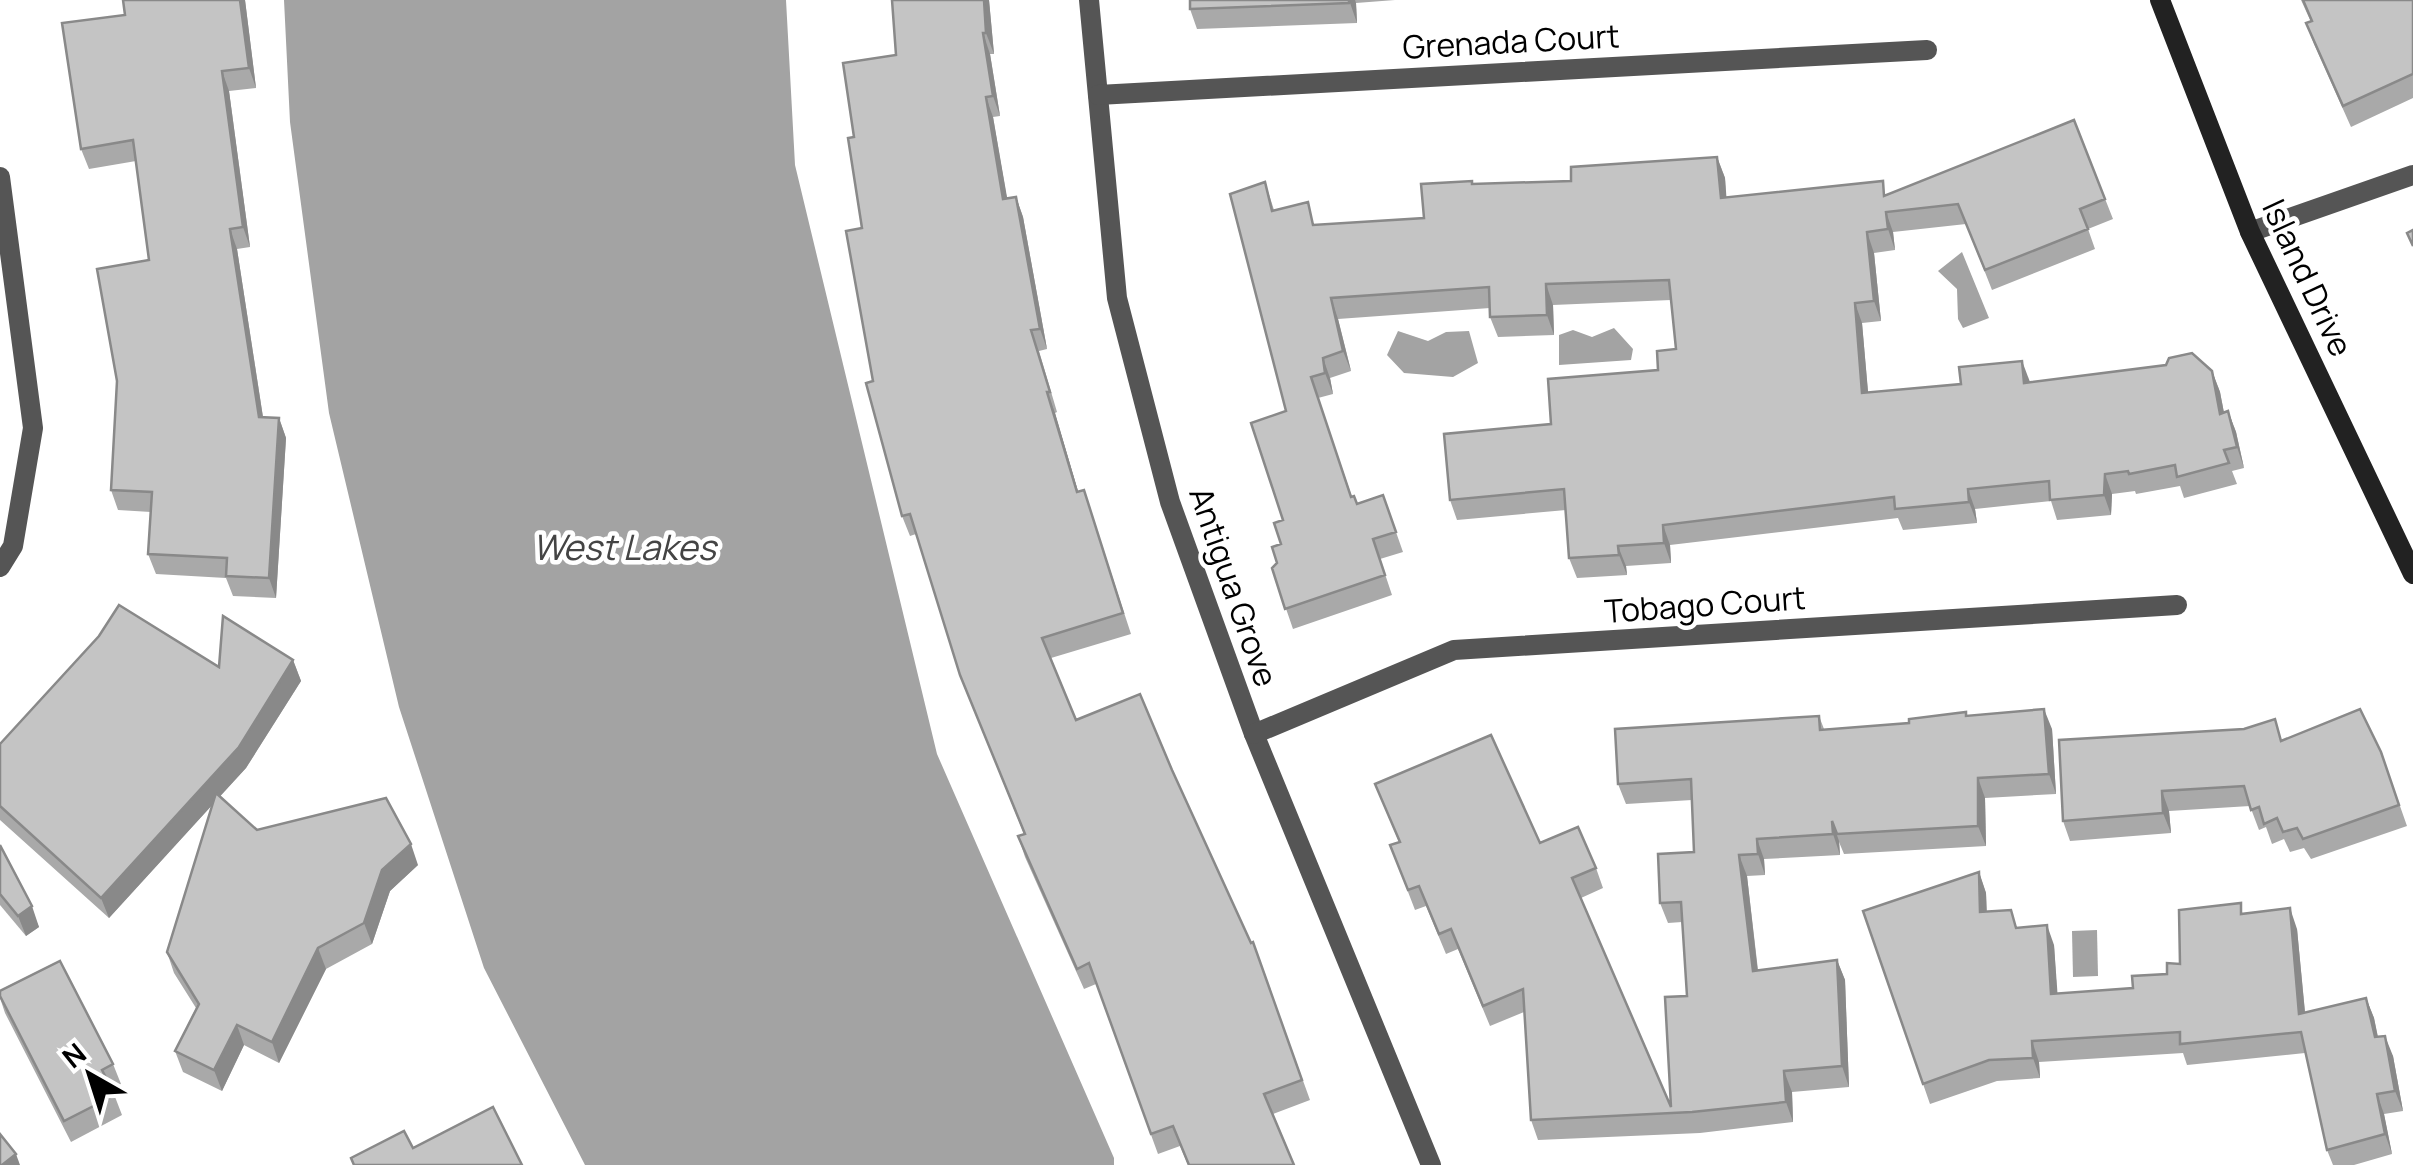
<svg xmlns="http://www.w3.org/2000/svg" width="2413" height="1165" font-family="Manrope,sans-serif">
	<style>
		.water { fill: #a3a3a3 }
		.lines { fill: none; stroke-linecap: round; stroke-linejoin: round }
		.lane { stroke: #555; stroke-width: 20 }
		.street { stroke: #555; stroke-width: 20 }
		.secondary { stroke: #222; stroke-width: 20 }
		.wall { fill: #a9a9a9 }
		.shaded-wall { fill: #898989 }
		.building { fill: #c4c4c4; stroke: #898989; stroke-width: 2.5 }
		.labels { text-anchor: middle; stroke-width: 9; stroke-linejoin: round; paint-order: stroke }
		.street-label { font-size: 32px; fill: #000; stroke: #fff }
		.water-label { font-size: 35px; font-style: italic; fill: #444; stroke: #fff }
	</style>
	<rect width="100%" height="100%" fill="#fff"/>
	<g class="water">
		<path d="M284 0H786L795 165 937 754 1114 1158V1165H585L484 968 399 707 329 413 290 122Z"/>
		<path d="M1962 252 1989 318 1963 328 1958 319 1957 289 1938 271Z"/>
		<path d="M1614 328 1633 349 1631 360 1559 365V335L1573 330 1592 337Z"/>
		<path d="M1398 331 1428 341 1446 332 1469 331 1478 363 1453 377 1404 373 1387 355Z"/>
		<path d="M2097 930 2098 976 2073 977 2072 931Z"/>
	</g>
	<g class="lines">
		<path class="lane" d="M2250 232 2413 175"/>
		<g class="street">
			<path d="M1089 0 1117 298 1170 502 1254 734 1431 1165"/>
			<path d="M1098 95 1927 50"/>
			<path d="M0 177 33 428 13 546 0 567"/>
			<path d="M1254 734 1454 650 2177 605"/>
		</g>
		<path class="secondary" d="M2160 0 2250 232 2413 574"/>
	</g>
	<g class="wall">
		<path d="M245 0 256 88 229 91 250 247 237 249 263 417 279 418 286 438 276 598 233 596 226 578 156 574 148 554 151 512 118 510 111 490 149 260 136 161 89 169 81 149 125 15Z"/>
		<path d="M989 0 994 54H990L1000 116 993 117 1007 199 1016 197 1023 217 1047 349 1039 351 1057 412 1055 413 1078 491 1084 490 1131 634 1051 658 1076 720 1172 770 1251 943 1253 942 1310 1100 1273 1114 1294 1165H1188L1180 1146 1158 1154 1096 984 1084 989 1025 857 1018 836 1024 834 960 675 916 534 910 536 902 516 873 381 854 137 896 55Z"/>
		<path d="M1190 0H1395L1356 3 1357 23 1197 29 1190 9Z"/>
		<path d="M2301 0H2413V98L2351 127 2314 44 2306 23 2311 22Z"/>
		<path d="M2074 120 2113 219 2088 229 2095 249 1992 290 1966 224 1893 232 1895 250 1874 253 1881 321 1862 323 1868 393 2212 371 2220 392 2224 413 2228 411 2236 432 2244 468 2232 471 2237 484 2184 498 2180 486 2136 494 2135 491 2112 494 2111 515 2057 520 2051 501 1975 509 1977 523 1903 530 1898 518 1670 545 1671 563 1626 566 1627 575 1577 578 1569 558 1566 510 1457 520 1450 500 1551 424 1658 370 1676 349 1671 300 1553 305 1554 335 1498 337 1490 317V308L1338 319 1351 371 1330 378 1333 394 1318 398 1352 497 1357 504 1383 495 1403 552 1380 559 1392 595 1293 629 1272 568 1277 563 1281 544 1286 411 1265 182 1274 210 1316 225 1424 218 1473 184 1571 181 1717 157 1725 178 1726 197 1888 195Z"/>
		<path d="M293 660 301 681 246 768 220 796 257 830 418 865 390 891 372 944 326 969 279 1063 244 1045 222 1091 183 1072 175 1051 196 1008 174 973 167 952 213 804 109 918 0 820V744L219 667Z"/>
		<path d="M1819 716 1824 729 1909 723 1967 716 2052 729 2056 794 1985 798 1986 846 1844 854 1839 842 1840 855 1764 859 1765 875 1747 876 1758 970 1837 960 1845 980 1849 1087 1792 1092 1793 1122 1700 1133 1538 1140 1531 1120 1524 1012 1490 1026 1458 949 1446 954 1426 906 1415 910 1390 845 1399 842 1375 784 1540 843 1596 868 1603 888 1581 898 1671 1107 1687 996 1682 922 1668 923 1660 903 1694 852 1692 800 1626 804 1618 784Z"/>
		<path d="M2283 740 2381 752 2407 826 2311 859 2304 848 2290 852 2284 839 2272 844 2266 827 2259 830 2250 806 2169 811 2171 833 2070 841 2063 821Z"/>
		<path d="M0 845 39 927 26 936 0 905Z"/>
		<path d="M1979 872 1986 893 1987 912 2054 945 2057 994 2133 988 2167 974 2245 914 2297 929 2305 1012 2366 998 2374 1018 2378 1037 2393 1056 2403 1111 2384 1114 2392 1154 2354 1165H2333L2327 1150 2305 1053 2187 1065 2183 1053 2039 1062 2040 1078 1997 1081 1930 1104 1863 911Z"/>
		<path d="M0 998 113 1064 121 1084 112 1089 122 1115 71 1142 5 1013Z"/>
	</g>
	<g class="shaded-wall">
		<path d="M240 0H245L256 88 249 68Z"/>
		<path d="M984 0H989L994 54 986 33Z"/>
		<path d="M1349 0H1355L1356 3 1357 23Z"/>
		<path d="M983 33 990 54 1000 116 993 96Z"/>
		<path d="M222 71 229 91 250 247 243 227Z"/>
		<path d="M986 97 993 117 1011 220 1003 199Z"/>
		<path d="M1717 157 1725 178 1728 218 1721 198Z"/>
		<path d="M1016 197 1023 217 1047 349 1040 329Z"/>
		<path d="M1886 212 1893 232 1895 250 1888 229Z"/>
		<path d="M230 229 237 249 266 437 259 417Z"/>
		<path d="M1867 232 1874 253 1881 321 1874 301Z"/>
		<path d="M1546 284 1553 305 1554 335 1547 315Z"/>
		<path d="M1331 298 1338 319 1351 371 1343 351Z"/>
		<path d="M1855 303 1862 323 1870 414 1862 393Z"/>
		<path d="M1323 358 1330 378 1333 394 1325 373Z"/>
		<path d="M2022 361 2030 382 2032 404 2024 383Z"/>
		<path d="M2212 371 2220 392 2228 434 2220 414Z"/>
		<path d="M1047 392 1055 413 1084 512 1077 492Z"/>
		<path d="M2228 411 2236 432 2244 468 2237 447Z"/>
		<path d="M279 418 286 438 276 598 269 578Z"/>
		<path d="M2105 474 2112 494 2111 515 2104 495Z"/>
		<path d="M1968 489 1975 509 1977 523 1969 502Z"/>
		<path d="M1663 525 1670 545 1671 563 1664 543Z"/>
		<path d="M1618 546 1626 566 1627 575 1619 555Z"/>
		<path d="M293 660 301 681 246 768 109 918 101 898Z"/>
		<path d="M2044 709 2052 729 2056 794 2049 774Z"/>
		<path d="M1978 778 1985 798 1986 846 1978 826Z"/>
		<path d="M2162 791 2169 811 2171 833 2163 813Z"/>
		<path d="M1832 821 1839 841 1840 855 1833 834Z"/>
		<path d="M1757 839 1764 859 1765 875 1758 854Z"/>
		<path d="M411 844 418 865 390 891 372 944 364 923 382 870Z"/>
		<path d="M1739 855 1747 876 1760 991 1753 971Z"/>
		<path d="M1979 872 1986 893 1987 933 1980 912Z"/>
		<path d="M32 906 39 927 26 936 18 916Z"/>
		<path d="M2290 908 2297 929 2307 1034 2299 1014Z"/>
		<path d="M2047 925 2054 945 2059 1014 2051 994Z"/>
		<path d="M318 948 326 969 279 1063 272 1042Z"/>
		<path d="M1837 960 1845 980 1849 1087 1842 1066Z"/>
		<path d="M2366 998 2374 1018 2382 1058 2375 1037Z"/>
		<path d="M237 1025 244 1045 222 1091 214 1070Z"/>
		<path d="M2385 1036 2393 1056 2403 1111 2395 1091Z"/>
		<path d="M2032 1041 2039 1062 2040 1078 2033 1058Z"/>
		<path d="M1784 1071 1792 1092 1793 1122 1786 1102Z"/>
		<path d="M2377 1094 2384 1114 2392 1154 2385 1134Z"/>
		<path d="M16 1154 20 1165H2Z"/>
	</g>
	<g class="building">
		<path d="M123 0H240L249 68 222 71 243 227 230 229 259 417 279 418 269 578 226 576 227 558 148 554 152 492 111 490 117 381 97 269 149 260 133 140 81 149 62 23 125 15Z"/>
		<path d="M892 0H984L986 33H983L993 96 986 97 1003 199 1016 197 1040 329 1031 330 1050 392H1047L1077 492 1084 490 1123 613 1042 638 1076 720 1140 694 1172 770 1251 943 1253 942 1302 1080 1264 1094 1294 1165H1189L1173 1126 1151 1134 1089 963 1077 969 1018 836 1025 834 960 675 910 514 902 516 866 383 873 381 846 231 862 228 848 138 854 137 843 63 896 55Z"/>
		<path d="M1190 0H1349V3L1190 9Z"/>
		<path d="M2303 0H2413V74L2343 106 2306 23 2312 21Z"/>
		<path d="M2074 120 2105 199 2080 209 2088 229 1985 270 1958 204 1886 212 1888 229 1867 232 1874 301 1855 303 1862 393 1961 384 1959 367 2022 361 2024 383 2166 365 2169 358 2192 353 2212 371 2220 414 2228 411 2237 447 2224 450 2229 463 2177 477 2175 465 2129 474 2128 471 2105 474 2104 495 2050 500 2049 481 1968 489 1969 502 1895 509 1894 497 1663 525 1664 543 1618 546 1619 555 1569 558 1564 489 1450 500 1444 434 1551 424 1548 379 1658 370 1657 351 1676 349 1669 280 1546 284 1547 315 1490 317 1489 287 1331 298 1343 351 1323 358 1325 373 1311 377 1351 497 1354 496 1357 504 1383 495 1396 532 1373 539 1385 575 1285 609 1272 568 1277 563 1272 547 1281 544 1274 523 1283 520 1251 423 1286 411 1230 194 1265 182 1272 211 1308 202 1313 225 1424 218 1421 184 1472 181V184L1571 181V167L1717 157 1721 198 1883 181 1884 196Z"/>
		<path d="M2413 230V246L2407 233Z"/>
		<path d="M119 605 219 667 223 616 293 660 239 747 101 898 0 806V744L99 636Z"/>
		<path d="M2044 709 2049 774 1978 778V826L1837 834 1832 821 1833 834 1757 839 1758 854 1739 855 1753 971 1837 960 1842 1066 1784 1071 1786 1102 1692 1112 1531 1120 1523 989 1483 1006 1451 929 1439 934 1419 886 1408 890 1390 845 1400 842 1375 784 1491 735 1540 843 1578 827 1596 868 1572 878 1671 1107 1665 997 1687 996 1681 902 1660 903 1658 854 1694 852 1691 779 1618 784 1615 729 1819 716 1820 730 1909 723V719L1966 712V716Z"/>
		<path d="M2360 709 2381 752 2399 805 2303 839 2297 828 2283 832 2277 818 2264 824 2259 807 2251 810 2244 786 2162 791 2163 813 2063 821 2059 740 2244 729 2275 719 2281 741Z"/>
		<path d="M216 793 257 830 386 798 411 844 382 870 364 923 318 948 272 1042 237 1025 214 1070 175 1051 199 1004 167 952Z"/>
		<path d="M0 845 32 906 18 916 0 894Z"/>
		<path d="M1979 872 1980 912 2011 910 2016 928 2047 925 2051 994 2133 988 2132 976 2167 974V963L2180 964 2179 910 2241 903V914L2290 908 2299 1014 2366 998 2375 1037 2385 1036 2395 1091 2377 1094 2385 1134 2327 1150 2301 1032 2180 1044V1032L2032 1041 2033 1058 1989 1060 1923 1084 1863 911Z"/>
		<path d="M60 961 113 1064 102 1070 115 1095 64 1121 0 996V991Z"/>
		<path d="M493 1107 522 1165H354L351 1158 404 1131 413 1148Z"/>
		<path d="M0 1134 16 1154 2 1165H0Z"/>
	</g>
	<g class="labels">
		<g class="street-label">
			<text transform="translate(1511 42) rotate(-3)" y="11">Grenada Court</text>
			<text transform="translate(2307 278) rotate(65)" y="11">Island Drive</text>
			<text transform="translate(1233 587) rotate(71)" y="11">Antigua Grove</text>
			<text transform="translate(1705 605) rotate(-4)" y="11">Tobago Court</text>
		</g>
		<g class="water-label">
			<text x="624" y="560">West Lakes</text>
		</g>
	</g>
	<g transform="translate(90 1075) rotate(321)" stroke="#ffffff" stroke-width="8" paint-order="stroke">
	<path d="M0-8L18 38L0 25L-18 38Z" fill="#000000"/>
	<text y="-15" font-size="28" font-weight="bold" text-anchor="middle" fill="#000000">N</text>
	</g>
</svg>
